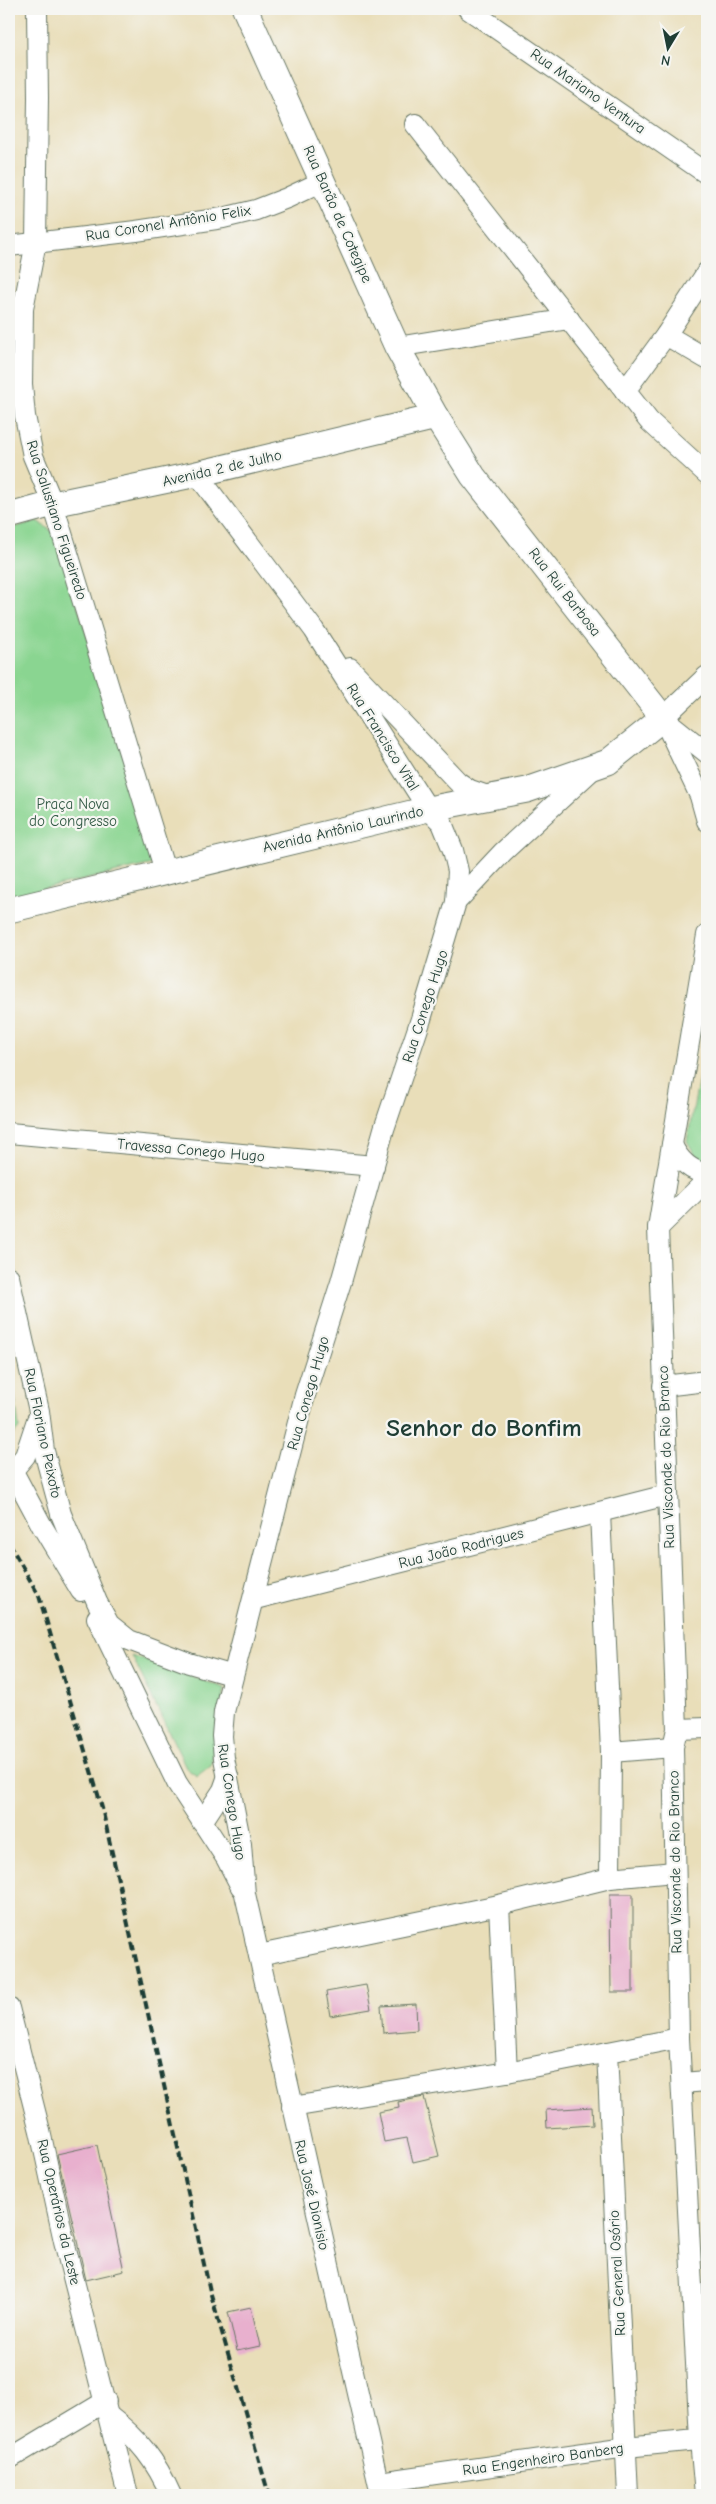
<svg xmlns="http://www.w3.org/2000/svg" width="716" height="2504" font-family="'Comic Neue',sans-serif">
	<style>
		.green { fill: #8ad591; stroke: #548962 }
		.building { fill: #e8b0ce }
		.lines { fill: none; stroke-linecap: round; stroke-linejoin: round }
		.minor-casing { stroke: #667563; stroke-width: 22 }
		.major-casing { stroke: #667563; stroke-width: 27 }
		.minor { stroke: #fff; stroke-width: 20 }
		.major { stroke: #fff; stroke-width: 25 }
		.rail { stroke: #1f3d34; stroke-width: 4; stroke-dasharray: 8 4; stroke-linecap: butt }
		.labels { text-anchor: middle; stroke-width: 4.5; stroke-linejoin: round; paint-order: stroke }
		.street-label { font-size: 15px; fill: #1f3d34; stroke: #f6f6f2 }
		.park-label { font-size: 15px; fill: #345b47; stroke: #f6f6f2 }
		.town-label { font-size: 25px; font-weight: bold; fill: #1f3d34; stroke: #f6f6f2 }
	</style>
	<rect width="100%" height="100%" fill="#f6f6f2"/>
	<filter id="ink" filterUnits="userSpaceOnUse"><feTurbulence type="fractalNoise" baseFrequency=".02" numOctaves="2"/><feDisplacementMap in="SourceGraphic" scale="10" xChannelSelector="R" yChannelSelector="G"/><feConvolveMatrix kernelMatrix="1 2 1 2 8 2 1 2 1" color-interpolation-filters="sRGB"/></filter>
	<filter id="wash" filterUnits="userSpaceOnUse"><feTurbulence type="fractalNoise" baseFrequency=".0096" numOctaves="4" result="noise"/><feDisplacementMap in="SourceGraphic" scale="20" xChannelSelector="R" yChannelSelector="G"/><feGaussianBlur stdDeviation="1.12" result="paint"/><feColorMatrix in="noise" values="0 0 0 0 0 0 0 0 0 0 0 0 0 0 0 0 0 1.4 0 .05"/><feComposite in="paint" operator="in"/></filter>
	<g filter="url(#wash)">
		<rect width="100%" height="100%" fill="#e9deb9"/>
		<g class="green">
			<path d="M37 521 55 533 157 863 9 897V529Z"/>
			<path d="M707 1037V1164L700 1163 687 1141Z"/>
			<path d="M9 1351 19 1428 12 1437 9 1436Z"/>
			<path d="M132 1656 225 1688 211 1765 197 1776 187 1769Z"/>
		</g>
		<g id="blocks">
			<g class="building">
				<path d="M610 1894H633V1992H611Z"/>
				<path d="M366 1985 371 2009 330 2016 326 1992Z"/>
				<path d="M416 2004 417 2030 383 2033 381 2006Z"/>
				<path d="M424 2097 439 2156 413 2162 407 2138 384 2142 378 2112 399 2108 398 2102Z"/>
				<path d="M592 2107 593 2125 547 2128 546 2110Z"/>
				<path d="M97 2145 124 2271 86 2280 57 2154Z"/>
				<path d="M251 2307 260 2346 237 2351 228 2312Z"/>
			</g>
		</g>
	</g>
	<g filter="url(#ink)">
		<use href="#blocks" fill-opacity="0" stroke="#667563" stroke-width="1"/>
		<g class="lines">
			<g class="minor-casing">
				<g id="minor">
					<path d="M37 9 38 98 36 242 23 309 22 384 25 416 33 456 53 504 165 871"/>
					<path d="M468 9 707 174"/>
					<path d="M415 124 649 421 707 474"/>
					<path d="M9 246 136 231 223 218 256 210 287 198 323 181"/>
					<path d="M666 335 707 359"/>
					<path d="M397 347 569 319"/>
					<path d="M625 391 666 335 707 272"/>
					<path d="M197 474 314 630 428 809 442 823 453 850 458 871 456 902 421 1019 384 1129 341 1282 305 1395 224 1712 222 1736 224 1758 241 1844 245 1894 381 2495"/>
					<path d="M350 668 458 782 470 790 493 798"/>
					<path d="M663 718 700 796 707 821"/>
					<path d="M663 718 707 676"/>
					<path d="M667 721 707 753"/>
					<path d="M456 902 503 852 593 769"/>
					<path d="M9 1133 374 1166"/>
					<path d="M672 1145C679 1160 690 1171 707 1174"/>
					<path d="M658 1228 707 1180"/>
					<path d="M9 1277 39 1411 44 1451 61 1514 97 1602 109 1624 129 1640 189 1663 227 1674 231 1679"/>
					<path d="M663 1386 707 1381"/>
					<path d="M9 1464 42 1526 81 1591"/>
					<path d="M9 1475 25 1456 37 1420"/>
					<path d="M600 1513 611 1752 610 1878"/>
					<path d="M255 1599 667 1495"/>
					<path d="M97 1618 177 1783 226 1858 241 1887"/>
					<path d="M677 1729 707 1728"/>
					<path d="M611 1752 673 1747"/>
					<path d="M202 1822 223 1790 228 1776"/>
					<path d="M499 1905 507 2072"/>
					<path d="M259 1955 499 1905 610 1878 674 1872"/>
					<path d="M9 2008 40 2131 64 2241 128 2495"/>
					<path d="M607 2052 628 2495"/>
					<path d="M682 2083 707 2081"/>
					<path d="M292 2107 507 2072 679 2038"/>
					<path d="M109 2416C139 2439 156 2461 171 2495"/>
					<path d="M9 2459 106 2401"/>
					<path d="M379 2482 626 2447 707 2439"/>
					<path d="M705 2495 700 2440 679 2038 673 1747 677 1729 658 1228 707 935"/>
				</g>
			</g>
			<g class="major-casing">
				<g id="major">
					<path d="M9 516 53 504 197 474 436 417"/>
					<path d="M9 910 428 809 527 790 608 762 663 718 473 476 436 417 397 347 245 9"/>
				</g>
			</g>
			<use href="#minor" class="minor"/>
			<use href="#major" class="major"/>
			<path class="rail" d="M9 1543 39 1596 102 1808 210 2291 269 2495"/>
		</g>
	</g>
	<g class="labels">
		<g class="street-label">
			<text transform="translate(588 91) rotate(35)" y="5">Rua Mariano Ventura</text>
			<text transform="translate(338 214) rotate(66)" y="5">Rua Barão de Cotegipe</text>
			<text transform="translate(168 223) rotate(-9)" y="5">Rua Coronel Antônio Felix</text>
			<text transform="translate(222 468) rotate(-13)" y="5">Avenida 2 de Julho</text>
			<text transform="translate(57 520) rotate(72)" y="5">Rua Salustiano Figueiredo</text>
			<text transform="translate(565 592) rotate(52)" y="5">Rua Rui Barbosa</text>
			<text transform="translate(383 737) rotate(58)" y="5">Rua Francisco Vital</text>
			<text transform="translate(343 829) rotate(-13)" y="5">Avenida Antônio Laurindo</text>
			<text transform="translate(425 1006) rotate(-72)" y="5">Rua Conego Hugo</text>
			<text transform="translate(191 1150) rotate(5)" y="5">Travessa Conego Hugo</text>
			<text transform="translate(308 1393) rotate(-74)" y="5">Rua Conego Hugo</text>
			<text transform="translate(43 1433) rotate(78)" y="5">Rua Floriano Peixoto</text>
			<text transform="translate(666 1457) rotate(-92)" y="5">Rua Visconde do Rio Branco</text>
			<text transform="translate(461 1548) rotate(-14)" y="5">Rua João Rodrigues</text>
			<text transform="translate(232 1802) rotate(81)" y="5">Rua Conego Hugo</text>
			<text transform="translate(675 1862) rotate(-91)" y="5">Rua Visconde do Rio Branco</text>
			<text transform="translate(312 2195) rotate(77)" y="5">Rua José Dionisio</text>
			<text transform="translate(59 2212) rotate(77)" y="5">Rua Operários da Leste</text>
			<text transform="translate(617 2273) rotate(-93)" y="5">Rua General Osório</text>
			<text transform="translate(543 2459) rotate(-8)" y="5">Rua Engenheiro Banberg</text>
		</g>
		<g class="park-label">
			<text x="73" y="809">Praça Nova<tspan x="73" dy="17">do Congresso</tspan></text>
		</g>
		<g class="town-label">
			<text x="484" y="1436">Senhor do Bonfim</text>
		</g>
	</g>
	<rect width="716" height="2504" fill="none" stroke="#f6f6f2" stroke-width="30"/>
	<g transform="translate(668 48) rotate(190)" stroke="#f6f6f2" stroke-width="4" paint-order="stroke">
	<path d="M0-4L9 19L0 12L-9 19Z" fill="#1f3d34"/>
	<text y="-8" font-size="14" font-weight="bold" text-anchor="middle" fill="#1f3d34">N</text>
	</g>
</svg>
